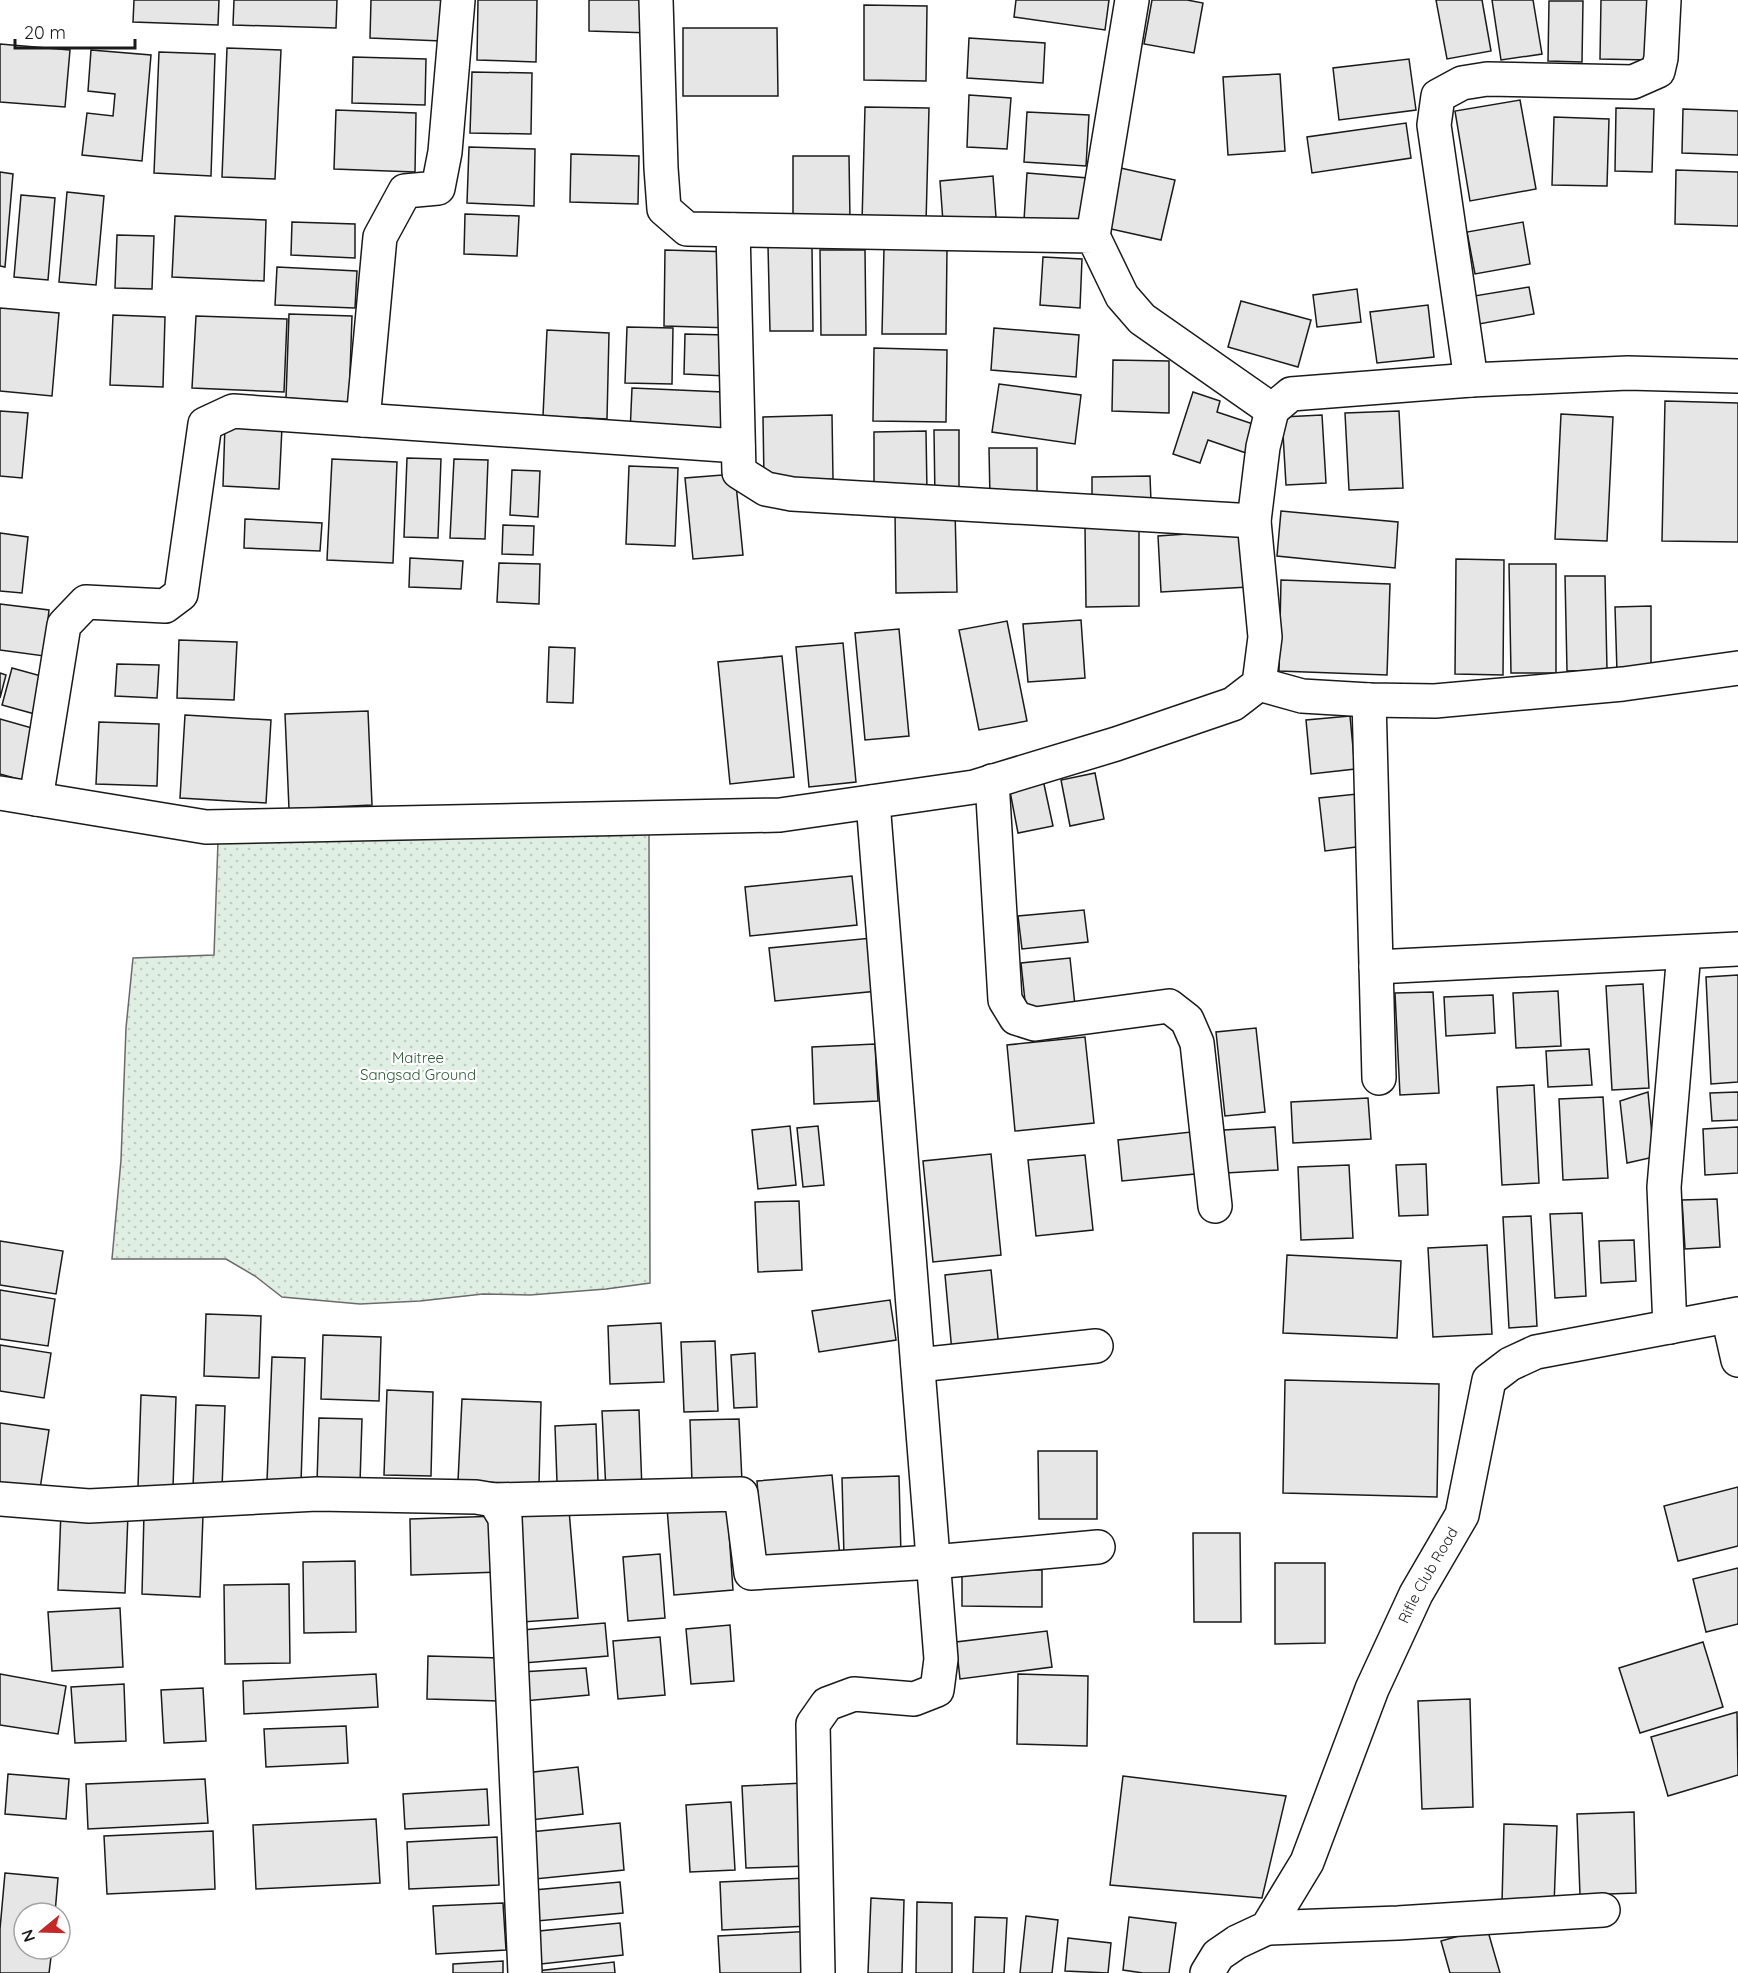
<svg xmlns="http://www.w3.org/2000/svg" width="1738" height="1973" font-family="Quicksand,sans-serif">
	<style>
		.park { fill: url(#park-dots); stroke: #6a6a6a; stroke-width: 1.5 }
		.building { fill: #e6e6e6; stroke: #1a1a1a; stroke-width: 1.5 }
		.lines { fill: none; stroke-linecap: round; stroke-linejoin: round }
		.street-casing { stroke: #1a1a1a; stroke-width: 36 }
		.street { stroke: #fff; stroke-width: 33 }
		.labels { text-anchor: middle; stroke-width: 4.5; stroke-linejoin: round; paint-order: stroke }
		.park-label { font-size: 15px; fill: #2b5a34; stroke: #fff }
		.street-label { font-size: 15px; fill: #1a1a1a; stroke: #fff }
	</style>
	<defs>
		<pattern id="park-dots" width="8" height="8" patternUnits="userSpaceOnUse" patternTransform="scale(1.5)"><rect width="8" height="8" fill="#e0efe3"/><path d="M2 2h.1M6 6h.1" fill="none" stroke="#c0ccc2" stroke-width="1.8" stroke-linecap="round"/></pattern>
	</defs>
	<rect width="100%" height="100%" fill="#fff"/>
	<path class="park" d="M649 834 650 1283 606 1289 530 1295 483 1294 420 1301 360 1304 282 1297 255 1276 226 1259H112L121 1160 126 1028 133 958 214 955 218 841Z"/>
	<g class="building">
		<path d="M134 0H219L218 25 133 22Z"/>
		<path d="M234 0H337L336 28 233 25Z"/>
		<path d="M371 0H442L441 41 370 38Z"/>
		<path d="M478 0H537L536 62 477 60Z"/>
		<path d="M589 0H652L651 33 589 31Z"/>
		<path d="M1016 0H1109L1105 30 1014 17Z"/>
		<path d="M1152 0H1187L1203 3 1194 53 1144 44Z"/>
		<path d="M1436 0H1482L1491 51 1447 59Z"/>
		<path d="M1492 0H1533L1542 54 1501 60Z"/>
		<path d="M1601 0H1651L1649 60 1600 59Z"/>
		<path d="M1549 1H1583L1582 62 1548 61Z"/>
		<path d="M864 5 927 6 926 81 864 80Z"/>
		<path d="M683 28H777L778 96H683Z"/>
		<path d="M969 38 1045 43 1043 83 967 78Z"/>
		<path d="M0 44 70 50 65 107 0 102Z"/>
		<path d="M227 48 281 50 275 179 222 177Z"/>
		<path d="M91 50 151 55 142 161 82 155 87 113 113 116 115 94 88 91Z"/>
		<path d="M159 52 215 54 211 176 154 173Z"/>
		<path d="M353 57 426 59 425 105 352 103Z"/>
		<path d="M1409 59 1416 110 1339 120 1333 68Z"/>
		<path d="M472 72 532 73 531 134 470 133Z"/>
		<path d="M1280 74 1285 151 1228 155 1223 77Z"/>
		<path d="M969 95 1011 98 1007 149 967 147Z"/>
		<path d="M1520 100 1536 189 1470 201 1455 111Z"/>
		<path d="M865 107 929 108 926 223 862 222Z"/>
		<path d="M1616 108 1654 109 1652 172 1615 171Z"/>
		<path d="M1683 109 1738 111V155L1682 153Z"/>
		<path d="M336 110 416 113 415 172 334 169Z"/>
		<path d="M1027 112 1089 115 1086 166 1024 162Z"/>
		<path d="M1554 117 1609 119 1607 186 1552 185Z"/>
		<path d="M1406 123 1411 158 1312 173 1307 137Z"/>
		<path d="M469 147 535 149 534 206 467 203Z"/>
		<path d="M571 154 639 156 638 204 570 202Z"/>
		<path d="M793 156H849L850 220 793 221Z"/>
		<path d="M1116 167 1175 180 1161 240 1102 227Z"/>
		<path d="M1676 170 1738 172V226L1675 224Z"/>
		<path d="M0 172 13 174 5 267 0 266Z"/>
		<path d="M1027 173 1088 178 1086 224 1024 220Z"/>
		<path d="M993 176 996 217 943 222 940 181Z"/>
		<path d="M67 192 104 196 96 285 59 282Z"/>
		<path d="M21 195 55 198 48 280 14 277Z"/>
		<path d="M465 214 519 216 517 256 464 254Z"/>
		<path d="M175 216 266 220 264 281 172 277Z"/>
		<path d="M292 222 355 224V258L291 255Z"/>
		<path d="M1523 222 1530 264 1475 274 1467 232Z"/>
		<path d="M117 235 154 236 152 289 115 288Z"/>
		<path d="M768 246H812L813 331H770Z"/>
		<path d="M884 248 947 249 946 334H882Z"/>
		<path d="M665 250 733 252 732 328 664 326Z"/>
		<path d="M820 250H865L866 335H821Z"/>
		<path d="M1043 257 1082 259 1080 308 1040 305Z"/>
		<path d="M277 267 357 271 355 308 275 305Z"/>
		<path d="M1529 287 1534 314 1479 324 1474 296Z"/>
		<path d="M1357 289 1361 322 1317 327 1313 295Z"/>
		<path d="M1241 301 1311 320 1298 367 1228 347Z"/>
		<path d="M1428 305 1434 357 1377 363 1370 312Z"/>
		<path d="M0 308 59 313 52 396 0 391Z"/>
		<path d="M289 314 352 316 349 402 286 398Z"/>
		<path d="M113 315 165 317 163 387 110 385Z"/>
		<path d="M196 316 287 319 284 392 192 388Z"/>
		<path d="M627 327 673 328 672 384 625 383Z"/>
		<path d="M994 328 1079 335 1076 377 991 370Z"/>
		<path d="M547 330 609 333 607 419 543 416Z"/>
		<path d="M685 334 727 335 726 376 684 374Z"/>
		<path d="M874 348 947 350 946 422 873 421Z"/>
		<path d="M1113 360 1169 361V413L1112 411Z"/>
		<path d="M999 384 1081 395 1075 444 992 432Z"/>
		<path d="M632 388 723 392 722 437 630 433Z"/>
		<path d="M1193 392 1220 401 1217 412 1256 425 1246 453 1208 440 1200 463 1173 454Z"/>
		<path d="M1665 401 1738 403V542L1662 541Z"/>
		<path d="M0 411 28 413 22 478 0 476Z"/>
		<path d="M1399 411 1403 488 1349 490 1345 413Z"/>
		<path d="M1561 414 1613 417 1607 541 1555 539Z"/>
		<path d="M832 415 833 479 764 481 763 417Z"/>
		<path d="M1322 415 1326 483 1286 485 1282 417Z"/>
		<path d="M225 424 282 427 279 489 223 486Z"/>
		<path d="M934 430H959V500H935Z"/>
		<path d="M926 431 927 493H874V432Z"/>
		<path d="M989 448H1037V498L990 499Z"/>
		<path d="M407 458 441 459 438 538 404 537Z"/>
		<path d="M332 459 397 462 393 563 327 560Z"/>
		<path d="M454 459 488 460 485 539 450 538Z"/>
		<path d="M629 466 678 468 675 546 626 544Z"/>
		<path d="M512 470 540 471 538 517 510 515Z"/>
		<path d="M735 474 743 555 693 559 685 478Z"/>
		<path d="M1150 476 1151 502 1092 503V477Z"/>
		<path d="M955 510 957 592 896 593 895 511Z"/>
		<path d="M1281 511 1398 522 1395 568 1277 556Z"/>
		<path d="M245 519 322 523 320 551 244 548Z"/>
		<path d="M503 525 534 526 533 555 502 554Z"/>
		<path d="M1085 527H1139V606L1086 607Z"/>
		<path d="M1244 530 1248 587 1161 592 1158 536Z"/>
		<path d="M0 533 28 537 22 593 0 591Z"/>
		<path d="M410 558 463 561 461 589 409 587Z"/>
		<path d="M1456 559 1504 560 1503 675 1455 674Z"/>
		<path d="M499 563 540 564 539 604 497 602Z"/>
		<path d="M1509 564H1556V673H1511Z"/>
		<path d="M1565 576H1605L1607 670 1567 671Z"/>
		<path d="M1281 580 1390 584 1387 675 1279 671Z"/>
		<path d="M0 604 49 610 44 656 0 650Z"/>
		<path d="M1651 606V671L1617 672 1615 607Z"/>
		<path d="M1081 620 1085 678 1028 682 1023 624Z"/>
		<path d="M1007 621 1027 721 979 730 959 630Z"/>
		<path d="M899 629 909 736 865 740 855 633Z"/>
		<path d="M179 640 237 642 234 700 177 698Z"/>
		<path d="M843 643 856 782 809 787 796 647Z"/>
		<path d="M549 647 575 648 573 703 547 702Z"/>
		<path d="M782 656 794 777 730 784 718 662Z"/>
		<path d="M117 664 159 665 157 698 115 696Z"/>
		<path d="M12 668 52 679 42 716 2 705Z"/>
		<path d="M0 673 6 675 0 698Z"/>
		<path d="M368 711 372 805 289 809 285 714Z"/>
		<path d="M185 715 271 720 266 803 180 798Z"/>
		<path d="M1350 716 1355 769 1311 774 1306 720Z"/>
		<path d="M0 719 39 730 25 781 0 774Z"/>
		<path d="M99 722 159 724 157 786 96 784Z"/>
		<path d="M1095 773 1104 819 1070 826 1061 780Z"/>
		<path d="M1042 775 1053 826 1018 833 1008 781Z"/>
		<path d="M1357 794 1364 846 1325 851 1319 798Z"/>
		<path d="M852 876 857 925 750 936 745 887Z"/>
		<path d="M1084 910 1088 942 1022 949 1018 916Z"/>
		<path d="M872 938 878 991 775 1001 769 948Z"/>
		<path d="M1070 958 1076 1015 1027 1020 1021 963Z"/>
		<path d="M1738 975V1082L1711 1084 1706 977Z"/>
		<path d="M1643 984 1649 1088 1612 1090 1606 986Z"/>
		<path d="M1558 991 1561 1046 1516 1048 1513 993Z"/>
		<path d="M1433 992 1439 1093 1400 1095 1395 993Z"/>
		<path d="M1493 995 1495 1033 1446 1036 1444 997Z"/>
		<path d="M1256 1028 1265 1112 1225 1116 1216 1032Z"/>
		<path d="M1085 1037 1094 1123 1015 1131 1007 1045Z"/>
		<path d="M875 1044 878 1101 814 1104 812 1047Z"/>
		<path d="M1589 1049 1592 1085 1548 1087 1546 1051Z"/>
		<path d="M1534 1085 1539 1183 1502 1185 1497 1087Z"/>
		<path d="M1648 1092 1654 1157 1627 1163 1620 1101Z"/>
		<path d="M1738 1092V1120L1712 1121 1710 1093Z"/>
		<path d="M1603 1097 1608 1178 1563 1180 1559 1099Z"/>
		<path d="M1368 1098 1371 1139 1293 1143 1291 1102Z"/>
		<path d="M790 1126 796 1185 758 1189 752 1130Z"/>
		<path d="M818 1126 824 1185 803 1187 797 1128Z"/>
		<path d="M1275 1127 1278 1170 1226 1173 1224 1130Z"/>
		<path d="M1738 1127V1173L1705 1175 1703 1129Z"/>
		<path d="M1191 1132 1195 1174 1122 1181 1118 1140Z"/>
		<path d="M991 1154 1001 1255 933 1262 923 1161Z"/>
		<path d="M1085 1155 1093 1230 1036 1236 1028 1160Z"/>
		<path d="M1426 1164 1428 1215 1399 1216 1396 1165Z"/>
		<path d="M1349 1165 1353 1238 1301 1240 1298 1167Z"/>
		<path d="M1717 1199 1720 1247 1685 1249 1682 1200Z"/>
		<path d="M799 1201 802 1270 758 1272 755 1202Z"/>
		<path d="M1582 1213 1586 1296 1555 1298 1550 1214Z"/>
		<path d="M1531 1216 1537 1326 1509 1328 1503 1217Z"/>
		<path d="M1634 1240 1636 1281 1601 1283 1599 1241Z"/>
		<path d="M0 1241 63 1251 56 1294 0 1285Z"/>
		<path d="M1487 1245 1492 1334 1433 1337 1428 1248Z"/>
		<path d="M1287 1255 1401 1261 1397 1338 1283 1333Z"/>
		<path d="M991 1270 999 1348 952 1352 945 1275Z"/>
		<path d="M0 1290 55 1299 48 1346 0 1339Z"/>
		<path d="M890 1300 896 1340 819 1352 812 1311Z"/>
		<path d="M206 1314 261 1316 259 1378 204 1376Z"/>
		<path d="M661 1323 664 1382 610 1384 608 1326Z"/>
		<path d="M323 1335 381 1337 379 1401 321 1399Z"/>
		<path d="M715 1341 718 1411 684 1412 681 1342Z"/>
		<path d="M0 1345 51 1353 44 1398 0 1391Z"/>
		<path d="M755 1353 757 1407 734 1408 731 1355Z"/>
		<path d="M272 1357 305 1358 301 1483 267 1481Z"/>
		<path d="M1285 1380 1439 1384 1437 1497 1283 1493Z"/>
		<path d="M387 1390 433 1392 431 1476 384 1475Z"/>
		<path d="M141 1395 176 1397 173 1488 138 1487Z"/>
		<path d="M462 1399 541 1402 539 1484 458 1481Z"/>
		<path d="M196 1405 225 1406 222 1489 193 1488Z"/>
		<path d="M639 1410 642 1490 606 1491 602 1411Z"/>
		<path d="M319 1418 362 1419 360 1483 317 1482Z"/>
		<path d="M739 1419 742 1481 692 1483 690 1420Z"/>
		<path d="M0 1423 49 1430 40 1489 0 1483Z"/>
		<path d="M596 1424 598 1481 557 1482 555 1426Z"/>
		<path d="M1038 1451H1097V1519H1039Z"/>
		<path d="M832 1475 840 1557 763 1564 757 1481Z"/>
		<path d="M899 1476 901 1556 844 1557 842 1478Z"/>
		<path d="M1738 1487V1546L1678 1561 1664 1506Z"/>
		<path d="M727 1503 733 1590 674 1595 667 1508Z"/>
		<path d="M569 1510 578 1618 522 1622 514 1514Z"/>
		<path d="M61 1511 128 1514 125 1593 58 1590Z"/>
		<path d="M144 1513 203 1515 200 1597 142 1594Z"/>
		<path d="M498 1516 500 1572 411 1575 410 1519Z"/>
		<path d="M1193 1533H1240L1241 1622H1194Z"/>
		<path d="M660 1554 665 1618 628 1621 623 1557Z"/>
		<path d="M355 1561 356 1632 304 1633 303 1562Z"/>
		<path d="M1275 1563H1325V1643L1275 1644Z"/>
		<path d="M1738 1568V1624L1706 1632 1693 1579Z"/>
		<path d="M962 1570H1042V1607L962 1606Z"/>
		<path d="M289 1584 290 1663 225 1664 224 1585Z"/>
		<path d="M120 1608 123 1667 52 1671 48 1612Z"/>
		<path d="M605 1623 608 1656 524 1663 522 1630Z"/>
		<path d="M730 1625 734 1681 691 1684 686 1629Z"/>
		<path d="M1047 1631 1052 1667 960 1679 956 1642Z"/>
		<path d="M660 1637 665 1695 618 1699 613 1641Z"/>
		<path d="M1703 1642 1723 1707 1640 1733 1619 1668Z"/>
		<path d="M428 1656 501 1658 500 1701 427 1699Z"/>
		<path d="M586 1668 589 1695 524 1701 521 1672Z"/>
		<path d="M0 1674 66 1686 58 1734 0 1725Z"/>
		<path d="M376 1674 378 1707 244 1714 243 1681Z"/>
		<path d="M1018 1674 1088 1676 1087 1746 1017 1744Z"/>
		<path d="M124 1684 126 1741 75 1743 71 1687Z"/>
		<path d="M203 1688 206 1741 164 1743 161 1690Z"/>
		<path d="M1470 1699 1473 1807 1422 1809 1418 1701Z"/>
		<path d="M1737 1712 1738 1775 1668 1796 1651 1737Z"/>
		<path d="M346 1726 348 1763 266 1767 264 1729Z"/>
		<path d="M578 1767 583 1814 530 1820 525 1773Z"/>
		<path d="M8 1774 69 1779 66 1819 5 1814Z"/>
		<path d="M1123 1776 1286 1796 1262 1898 1110 1885Z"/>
		<path d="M205 1779 208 1823 88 1829 86 1784Z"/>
		<path d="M804 1783 808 1866 746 1868 742 1786Z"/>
		<path d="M487 1789 489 1825 405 1829 403 1794Z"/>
		<path d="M731 1802 735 1870 690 1872 686 1805Z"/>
		<path d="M1634 1812 1636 1893 1580 1895 1577 1814Z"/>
		<path d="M376 1819 380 1883 256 1889 253 1825Z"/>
		<path d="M620 1823 624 1870 525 1880 520 1833Z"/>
		<path d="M1504 1824 1557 1826 1554 1905 1502 1903Z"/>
		<path d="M213 1831 215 1889 107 1894 104 1836Z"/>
		<path d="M497 1837 499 1885 409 1889 407 1842Z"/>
		<path d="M5 1873 58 1878 55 1913H24V1949H52L49 1973H0V1929Z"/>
		<path d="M806 1878 809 1926 722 1930 720 1882Z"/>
		<path d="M620 1882 623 1913 537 1921 534 1890Z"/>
		<path d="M871 1898 904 1900 902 1973H868Z"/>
		<path d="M917 1902 952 1903V1973H916Z"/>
		<path d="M503 1903 506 1950 436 1954 433 1906Z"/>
		<path d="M1026 1916 1058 1920 1052 1973H1020Z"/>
		<path d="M975 1917 1007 1918 1004 1973H973Z"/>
		<path d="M1129 1917 1176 1923 1169 1973H1143L1123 1970Z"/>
		<path d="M620 1923 623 1955 532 1965 529 1932Z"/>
		<path d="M1487 1928 1500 1973H1450L1441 1941Z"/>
		<path d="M815 1931 817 1973H720L718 1936Z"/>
		<path d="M1068 1938 1111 1943 1108 1973 1065 1971Z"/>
		<path d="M503 1961V1973H453V1964Z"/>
		<path d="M614 1962 615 1973H537V1971Z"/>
	</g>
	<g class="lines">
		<g class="street-casing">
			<g id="street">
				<path d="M656 0 661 168 664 209 687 229 1093 236 1122 296 1142 319 1272 410"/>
				<path d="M733 230 739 472 766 489 792 494 1254 521"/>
				<path d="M1093 236 1132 0"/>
				<path d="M1471 380 1434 125 1438 96 1462 83 1487 79 1633 82 1658 71 1661 58 1664 0"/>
				<path d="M363 420 380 237 405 191 438 188 445 152 458 0"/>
				<path d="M1259 684 1302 696 1369 700 1435 701 1623 684 1738 668"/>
				<path d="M1369 700 1379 1078"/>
				<path d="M992 781 1005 1000 1016 1018 1035 1024 1169 1006 1187 1020 1197 1043 1215 1206"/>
				<path d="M0 793 206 827 780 815 974 787 1116 744 1233 704 1259 684 1265 637 1254 521 1263 447 1272 410 1291 394 1471 380 1628 373 1738 376"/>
				<path d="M36 799 64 625 86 602 165 606 181 594 205 424 233 411 738 446"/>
				<path d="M1376 967 1738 949"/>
				<path d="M1728 1316 1738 1360"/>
				<path d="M1670 1327 1664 1187 1684 952"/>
				<path d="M918 1365 1096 1346"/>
				<path d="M0 1499 89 1506 317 1494 476 1497 494 1500 505 1518 525 1973"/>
				<path d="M494 1500 741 1494 751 1573 933 1562 1098 1547"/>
				<path d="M1267 1928 1398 1923 1603 1910"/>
				<path d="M818 1973 813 1724 827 1704 854 1694 914 1699 937 1690 941 1659 873 802"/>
				<path id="s1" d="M1207 1973 1218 1955 1237 1942 1267 1928 1307 1862 1372 1689 1416 1594 1462 1515 1489 1380 1510 1364 1536 1352 1738 1314"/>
			</g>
		</g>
		<use href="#street" class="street"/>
	</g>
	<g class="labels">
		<g class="park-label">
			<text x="418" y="1063">Maitree<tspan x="418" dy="17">Sangsad Ground</tspan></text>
		</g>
		<g class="street-label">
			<text dy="5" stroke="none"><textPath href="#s1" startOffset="466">Rifle Club Road</textPath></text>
		</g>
	</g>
	<g transform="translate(42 1931) rotate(251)"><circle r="28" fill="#ffffff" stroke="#a3a3a3" stroke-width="1.5"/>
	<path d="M0-4.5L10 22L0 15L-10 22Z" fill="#c62828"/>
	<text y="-9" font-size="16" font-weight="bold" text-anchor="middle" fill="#1a1a1a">N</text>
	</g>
	<path d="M15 39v9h120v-9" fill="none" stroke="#1a1a1a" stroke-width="3"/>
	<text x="24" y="39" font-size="18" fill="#1a1a1a" stroke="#ffffff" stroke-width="4.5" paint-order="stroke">20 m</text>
</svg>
